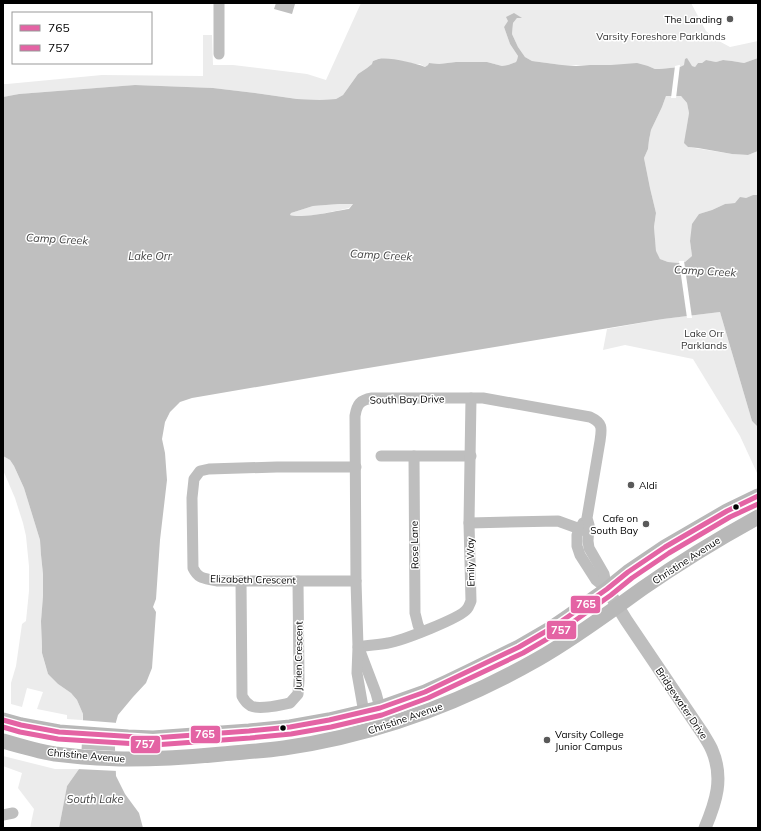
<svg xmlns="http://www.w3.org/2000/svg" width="761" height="831" font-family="Mulish,sans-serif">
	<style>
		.green { fill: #ececec }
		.water { fill: #bfbfbf; fill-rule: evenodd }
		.pier { fill: #fff }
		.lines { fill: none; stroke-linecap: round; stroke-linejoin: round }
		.minor { stroke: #bebebe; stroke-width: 11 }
		.tertiary { stroke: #bebebe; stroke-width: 13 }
		.secondary { stroke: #b8b8b8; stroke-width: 15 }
		.bus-1-casing { stroke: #fff; stroke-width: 8 }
		.bus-2-casing { stroke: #fff; stroke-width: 8 }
		.bus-1 { stroke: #e463a4; stroke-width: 5 }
		.bus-2 { stroke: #e463a4; stroke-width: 5 }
		.poi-dot { fill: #595959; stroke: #fff; stroke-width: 1.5 }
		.bus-dot { fill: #000; stroke: #fff; stroke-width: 1.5 }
		.labels { text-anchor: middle; stroke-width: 3; stroke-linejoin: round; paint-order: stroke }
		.poi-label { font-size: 10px; fill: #000; stroke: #fff; text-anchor: end }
		.park-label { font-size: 10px; fill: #333; stroke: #fff }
		.street-label { font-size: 10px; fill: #000; stroke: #fff }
		.water-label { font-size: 11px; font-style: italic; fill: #444; stroke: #fff }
		.line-badge { stroke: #fff; stroke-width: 1.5 }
		.badge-label { font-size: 11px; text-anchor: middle; font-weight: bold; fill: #fff }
	</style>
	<rect width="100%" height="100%" fill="#fff"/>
	<g class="green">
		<path d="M361 3H691L706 31 717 40 730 47 758 41V58L744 63 732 61 723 60 716 62 706 60 702 63H698L695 67 684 65 680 67 660 69H655L648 66 590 65H562L532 61 525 57 518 47 512 34 513 23 517 18H521L514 14 504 27 510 44 518 56 517 60 516 62 508 65 502 66 487 62H456L439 64 429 63 428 65 425 67 420 64H415L401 61 372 64 367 68 358 74 343 95 336 99 320 100 297 99 255 93 213 88 135 85 19 94 3 97V84H7L102 75 203 76V35H212L213 65H233L307 74 326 80Z"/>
		<path d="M666 96H681L687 103 689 113 686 131 688 147 732 154 748 155 758 151V195H753L735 203 725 204 712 210 699 214 690 241 692 256 685 262 679 263 668 262 660 259 656 252 654 227 656 213 650 188 644 158 648 149 649 140 651 130 662 107Z"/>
		<path d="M339 204H353L349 208C335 211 303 219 290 215L291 213 313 206Z"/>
		<path d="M720 312 752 421 758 427V475L740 436 693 359 625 345 603 350 607 329 663 319Z"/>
		<path d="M3 456 10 460 14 466 24 488 40 540 41 555 43 574V596L41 621V640L42 653 45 664 48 674 58 684 71 693 77 700 83 714 82 720 67 719V715L37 709 43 692 27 688 22 707 11 704V683L16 666 22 624 26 621 29 591V566L26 536 23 523 15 498 3 470Z"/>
		<path d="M3 756 55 769H79L67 786 59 828H30L34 809 18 788 22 773 3 766Z"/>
	</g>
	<g class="water">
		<path d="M276 3 295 4 292 14 274 9Z"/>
		<path d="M514 13 522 18H517L513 23 512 34 518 47 525 57 532 61 562 65 576 66 590 65H611L637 63 648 66 655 69H660L680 67 684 65 685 59 687 58 692 66 695 67 698 63H702L706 60 716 62 723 60 732 61 744 63 758 58V151L748 155 732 154 698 148 688 147 684 143 689 113 687 103 681 96H666L662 107 651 130 649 140 648 149 644 158 650 188 656 213 654 227 656 251 660 259 668 262 679 263 685 262 692 256 690 241 692 224 699 214 712 210 725 204 735 203 740 197 746 198 753 195H758V427L752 421 720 312 663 319 356 370 192 398 180 402 170 412 165 422 162 439 165 453 167 480 160 540 156 599 153 607 156 612 152 668 146 683 133 697 118 715 116 722 115 748 116 776 125 794 139 813 143 828H59L67 786 79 769 81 764 83 714 77 700 71 693 58 684 48 674 42 653 41 621 43 596V574L41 555 40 540 24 488 14 466 10 460 3 456V97L19 94 135 85 213 88 255 93 297 99 320 100 336 99 343 95 358 74 367 68 372 64 373 61C374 61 378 59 379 59 389 57 415 63 425 67L428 65 429 63 439 64 456 62H487L502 66 508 65 516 62 517 60 518 56 510 44 504 27 508 21 506 17ZM339 204H353L349 209C335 211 302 219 290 215L291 213 313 206Z"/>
	</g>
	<g class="pier">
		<path d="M679 65H680L676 98H671L675 66Z"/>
		<path d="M679 261H684L692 318H687Z"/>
		<path d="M80 720 118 723 117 745 80 743Z"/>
		<path d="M79 749 117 751 118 771 77 769 79 764Z"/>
	</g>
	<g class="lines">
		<g class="minor">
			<path d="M219 3V54"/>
			<path d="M381 456H471"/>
			<path d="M414 456 415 613 418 625 421 632"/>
			<path d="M356 467H277L209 469 200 471 194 479 192 498 193 568C199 580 205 578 217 581H356"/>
			<path d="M469 523 558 521 580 529"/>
			<path d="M583 523 577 535V546L580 555 596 580 607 589"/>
			<path d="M241 581 242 696C244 700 246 703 251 706 260 710 280 705 290 703L298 694 299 680 298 581"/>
			<path d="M358 647C368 645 378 645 388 643 401 641 461 618 467 609 469 607 470 603 471 601L469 523 471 398"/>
			<path d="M360 651 376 693 380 708"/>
			<path d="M364 713 357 673 358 647 356 581 355 416C357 404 360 400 372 398H483L590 417C603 423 602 428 600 441L587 518 589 525 588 541 589 548 604 574 607 589"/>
			<path d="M3 815 13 813"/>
		</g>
		<path class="tertiary" d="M607 589 626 620 703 734C706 739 710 745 712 750 724 778 716 802 705 828"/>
		<g class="secondary">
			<path d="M3 720 21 725 59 732 128 737 153 738 249 731 290 727 329 720 380 708 425 692 447 682 470 671 519 647 550 629 569 616 607 589 628 572 665 547 727 511 758 496"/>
			<path d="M3 741C20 746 37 751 55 754 64 755 74 756 83 757 98 758 113 759 128 759 160 759 191 757 222 754 243 752 263 751 284 748 374 735 459 704 538 659 575 638 608 613 643 588 680 562 718 539 758 517"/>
		</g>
		<g class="bus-1-casing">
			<path id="bus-1" d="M3 720 21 725 59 732 153 738 249 731 290 727 329 720 380 708 425 692 519 647 550 629 569 616 607 589 628 572 665 547 727 511 758 496"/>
		</g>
		<g class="bus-2-casing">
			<path id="bus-2" d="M3 727 20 732 58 739 154 745 250 738 291 734 331 727 382 715 428 698 523 653 554 635 573 622 611 595 632 578 669 553 730 517 758 504"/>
		</g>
		<use href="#bus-1" class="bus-1"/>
		<use href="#bus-2" class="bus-2"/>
	</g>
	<g class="poi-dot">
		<circle cx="730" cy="19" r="4"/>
		<circle cx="631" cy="485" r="4"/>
		<circle cx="646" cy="524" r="4"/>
		<circle cx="547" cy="740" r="4"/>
	</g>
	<g class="bus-dot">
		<circle cx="736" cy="507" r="3.5"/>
		<circle cx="283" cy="728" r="3.5"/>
	</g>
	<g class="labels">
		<g class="poi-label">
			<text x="722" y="23">The Landing</text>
			<text x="639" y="489" text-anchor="start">Aldi</text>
			<text x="638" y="522">Cafe on<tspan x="638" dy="12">South Bay</tspan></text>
			<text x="555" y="738" text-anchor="start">Varsity College<tspan x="555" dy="12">Junior Campus</tspan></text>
		</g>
		<g class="park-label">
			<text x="661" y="40">Varsity Foreshore Parklands</text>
			<text x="704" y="337">Lake Orr<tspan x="704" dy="12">Parklands</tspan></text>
		</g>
		<g class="street-label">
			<text transform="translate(407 399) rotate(-1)" y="4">South Bay Drive</text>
			<text transform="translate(414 545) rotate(-91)" y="4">Rose Lane</text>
			<text transform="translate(686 560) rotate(-33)" y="4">Christine Avenue</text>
			<text transform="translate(470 562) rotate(-91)" y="4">Emily Way</text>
			<text transform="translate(253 579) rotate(1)" y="4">Elizabeth Crescent</text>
			<text transform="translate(298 656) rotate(-89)" y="4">Jurien Crescent</text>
			<text transform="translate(682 703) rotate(56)" y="4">Bridgewater Drive</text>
			<text transform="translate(405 718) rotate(-19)" y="4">Christine Avenue</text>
			<text transform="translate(86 755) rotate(5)" y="4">Christine Avenue</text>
		</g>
		<g class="water-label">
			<text transform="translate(57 239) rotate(3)" y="4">Camp Creek</text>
			<text transform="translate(381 255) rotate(3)" y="4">Camp Creek</text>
			<text x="150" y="260">Lake Orr</text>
			<text transform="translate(705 271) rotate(3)" y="4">Camp Creek</text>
			<text x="95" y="803">South Lake</text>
		</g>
	</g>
	<g class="line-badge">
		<rect x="570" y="595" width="31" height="19" rx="4" fill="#e463a4"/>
		<rect x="546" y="620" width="31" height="20" rx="4" fill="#e463a4"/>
		<rect x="190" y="725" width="31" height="19" rx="4" fill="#e463a4"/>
		<rect x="130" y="735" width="31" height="19" rx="4" fill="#e463a4"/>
	</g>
	<g class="badge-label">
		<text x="586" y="608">765</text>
		<text x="561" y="634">757</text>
		<text x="205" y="738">765</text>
		<text x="145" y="748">757</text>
	</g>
	<rect width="761" height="831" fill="none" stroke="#000000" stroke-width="8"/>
	<rect x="12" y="12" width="140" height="52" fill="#ffffff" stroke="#999999"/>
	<rect x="20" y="25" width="20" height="6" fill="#e463a4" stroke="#999999"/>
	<text x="48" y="32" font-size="12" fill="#000000">765</text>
	<rect x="20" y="45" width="20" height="6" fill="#e463a4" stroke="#999999"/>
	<text x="48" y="52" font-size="12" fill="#000000">757</text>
</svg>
